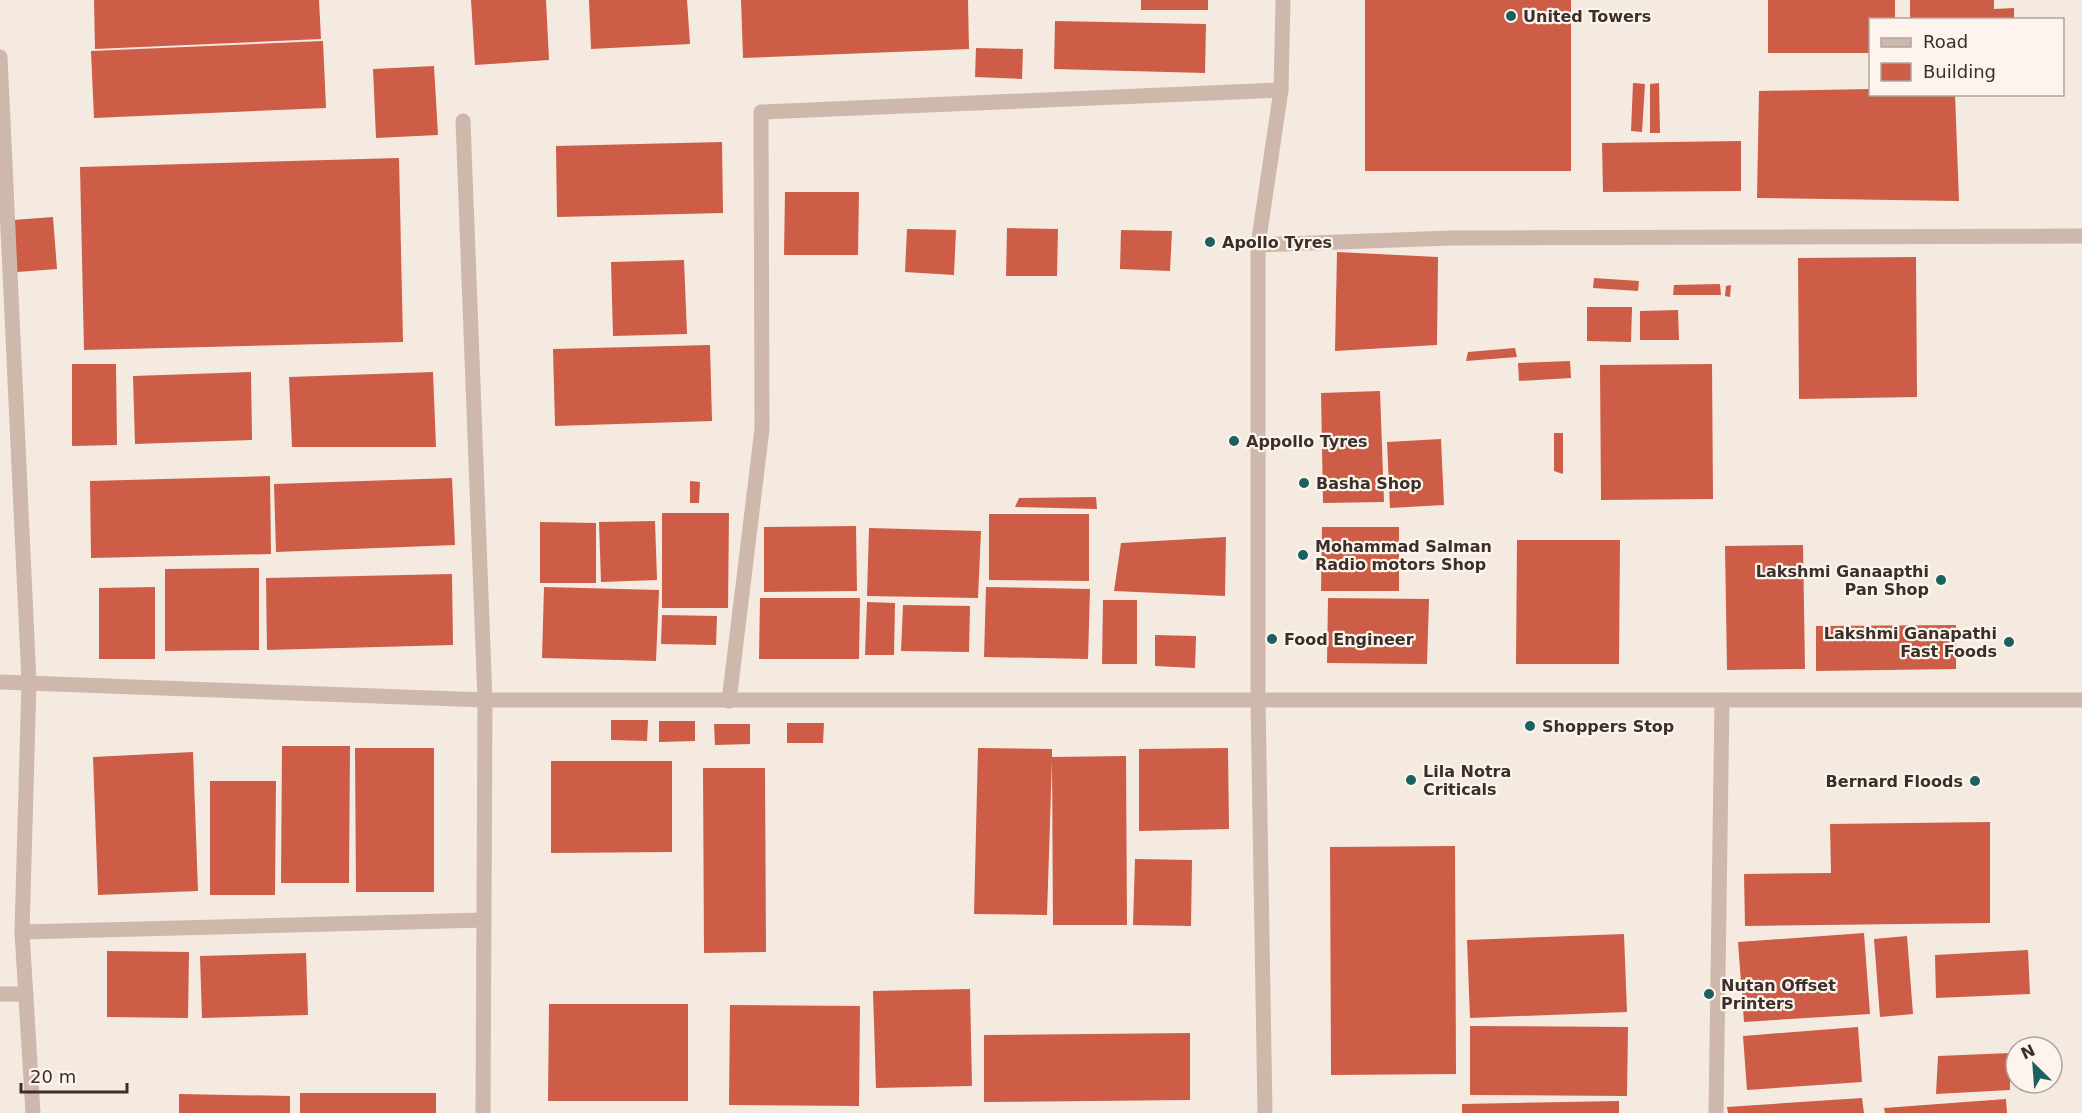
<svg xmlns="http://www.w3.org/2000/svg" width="2082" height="1113" font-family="'DejaVu Sans',sans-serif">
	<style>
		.building { fill: #cd5d46 }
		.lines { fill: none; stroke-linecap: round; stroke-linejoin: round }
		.minor { stroke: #ceb8ab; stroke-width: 15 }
		.tertiary { stroke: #ceb8ab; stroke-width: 15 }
		.poi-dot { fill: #1c6060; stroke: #fcf4ed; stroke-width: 2 }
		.labels { text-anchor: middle; stroke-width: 4.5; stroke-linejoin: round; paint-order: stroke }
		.poi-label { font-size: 16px; font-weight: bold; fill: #3c2f2a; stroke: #fcf4ed; text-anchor: start }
	</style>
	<rect width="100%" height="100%" fill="#f5eae0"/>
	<g class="building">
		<path d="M94 0H319L321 39 95 49Z"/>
		<path d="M471 0H546L549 60 475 65Z"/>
		<path d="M589 0H687L690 44 591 49Z"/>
		<path d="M741 0H968L969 49 743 58Z"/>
		<rect x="1141" y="0" width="67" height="10"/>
		<rect x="1365" y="0" width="206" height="171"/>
		<path d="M1768 0H1895V20H1870V53H1768Z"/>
		<path d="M1910 0H1994V9L2014 8V20H1910Z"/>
		<path d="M1055 21 1206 24 1205 73 1054 69Z"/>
		<path d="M323 41 326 108 94 118 91 51Z"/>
		<path d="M976 48 1023 49 1022 79 975 77Z"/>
		<path d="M434 66 438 135 376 138 373 69Z"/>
		<path d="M1633 83 1645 84 1642 132 1631 131Z"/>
		<path d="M1659 83 1660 133H1650V84Z"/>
		<path d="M1870 89V94H1955L1959 201 1757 198 1759 91Z"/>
		<path d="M1741 141V191L1603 192 1602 143Z"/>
		<path d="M722 142 723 213 557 217 556 146Z"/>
		<path d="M399 158 403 342 84 350 80 167Z"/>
		<path d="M785 192H859L858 255H784Z"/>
		<path d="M53 217 57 269 17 272 13 220Z"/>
		<path d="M1007 228 1058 229 1057 276H1006Z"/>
		<path d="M907 229 956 230 954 275 905 272Z"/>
		<path d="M1121 230 1172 231 1170 271 1120 269Z"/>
		<path d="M1337 252 1438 257 1437 345 1335 351Z"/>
		<path d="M1916 257 1917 397 1799 399 1798 258Z"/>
		<path d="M684 260 687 334 613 336 611 262Z"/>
		<path d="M1594 278 1639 281 1638 291 1593 288Z"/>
		<path d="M1720 284 1721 295H1673L1674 285Z"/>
		<path d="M1731 285 1730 297 1725 296 1726 286Z"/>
		<path d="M1587 307H1632L1631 342 1587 341Z"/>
		<path d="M1678 310 1679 340H1640V311Z"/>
		<path d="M710 345 712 421 555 426 553 349Z"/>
		<path d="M1515 348 1517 357 1466 361 1468 352Z"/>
		<path d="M1570 361 1571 378 1519 381 1518 363Z"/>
		<path d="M72 364H116L117 445 72 446Z"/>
		<path d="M1712 364 1713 499 1601 500 1600 365Z"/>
		<path d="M251 372 252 440 135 444 133 376Z"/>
		<path d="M433 372 436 447H292L289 377Z"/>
		<path d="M1380 391 1384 502 1323 503 1321 393Z"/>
		<path d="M1554 433H1563V474L1554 471Z"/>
		<path d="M1441 439 1444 505 1390 508 1387 442Z"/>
		<path d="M270 476 271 554 91 558 90 481Z"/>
		<path d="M452 478 455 545 276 552 274 484Z"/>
		<path d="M690 481 700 482 699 503H690Z"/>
		<path d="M1096 497 1097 509 1015 507 1019 498Z"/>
		<path d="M662 513H729L728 608H662Z"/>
		<path d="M989 514H1089V581L989 580Z"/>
		<path d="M655 521 657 580 601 582 599 522Z"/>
		<path d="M540 522 596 523V583H540Z"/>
		<path d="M856 526 857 591 764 592V527Z"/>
		<path d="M1322 527H1399V591H1321Z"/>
		<path d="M869 528 981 531 978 598 867 596Z"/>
		<path d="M1226 537 1225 596 1114 591 1121 543Z"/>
		<path d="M1517 540H1620L1619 664H1516Z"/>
		<path d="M1803 545 1805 669 1727 670 1725 546Z"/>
		<path d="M259 568V650L165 651V569Z"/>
		<path d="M452 574 453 645 267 650 266 578Z"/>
		<path d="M155 587V659H99V588Z"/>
		<path d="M544 587 659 590 656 661 542 658Z"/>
		<path d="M986 587 1090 589 1088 659 984 657Z"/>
		<path d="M760 598H860L859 659H759Z"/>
		<path d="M1328 598 1429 599 1427 664 1327 663Z"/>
		<path d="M1103 600H1137V664H1102Z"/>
		<path d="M867 602 895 603 894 655H865Z"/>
		<path d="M903 605 970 606 969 652 901 651Z"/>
		<path d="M662 615 717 616 716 645 661 644Z"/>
		<path d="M1956 625V669L1816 671V626Z"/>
		<path d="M1155 635 1196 636 1195 668 1155 666Z"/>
		<path d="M611 720H648L647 741 611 740Z"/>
		<path d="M659 721H695V741L659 742Z"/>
		<path d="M787 723H824L823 743H787Z"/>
		<path d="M714 724H750V744L715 745Z"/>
		<path d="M282 746H350L349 883H281Z"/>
		<path d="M355 748H434V892H356Z"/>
		<path d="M978 748 1052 749V757L1126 756 1127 925H1053L1052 760 1047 915 974 914Z"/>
		<path d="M1228 748 1229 829 1139 831V749Z"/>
		<path d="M193 752 198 891 98 895 93 757Z"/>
		<path d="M551 761H672V852L551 853Z"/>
		<path d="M703 768H765L766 952 704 953Z"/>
		<path d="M210 781H276L275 895H210Z"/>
		<path d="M1990 822V923L1745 926 1744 874 1831 873 1830 824Z"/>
		<path d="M1455 846 1456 1074 1331 1075 1330 847Z"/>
		<path d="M1135 859 1192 860 1191 926 1133 925Z"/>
		<path d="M1864 933 1870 1014 1744 1022 1738 942Z"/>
		<path d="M1624 934 1627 1012 1470 1018 1467 940Z"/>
		<path d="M1907 936 1913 1014 1880 1017 1874 939Z"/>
		<path d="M2028 950 2030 994 1936 998 1935 955Z"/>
		<path d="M107 951 189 952 188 1018 107 1017Z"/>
		<path d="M306 953 308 1015 202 1018 200 956Z"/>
		<path d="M970 989 972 1086 876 1088 873 991Z"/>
		<path d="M549 1004H688V1101H548Z"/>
		<path d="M730 1005 860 1006 859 1106 729 1105Z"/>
		<path d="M1470 1026 1628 1027 1627 1096 1470 1095Z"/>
		<path d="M1858 1027 1862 1082 1747 1090 1743 1036Z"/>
		<path d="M1190 1033V1100L984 1102V1035Z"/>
		<path d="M2010 1053V1090L1936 1094 1938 1056Z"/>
		<rect x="300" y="1093" width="136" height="20"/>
		<path d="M179 1094 290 1096V1113H179Z"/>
		<path d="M1862 1098 1864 1113H1728L1727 1107Z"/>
		<path d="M2006 1099 2007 1113H1885L1884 1108Z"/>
		<path d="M1619 1101V1113H1462V1104Z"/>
	</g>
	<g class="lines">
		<g class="minor">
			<path d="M0 57 29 682 22 932 33 1113"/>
			<path d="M463 121 485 700 483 1113"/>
			<path d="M1258 245 1451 238 2082 236"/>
			<path d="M729 701 762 429 761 112 1281 90"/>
			<path d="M22 932 484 920"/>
			<path d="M0 994H26"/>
			<path d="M1265 1113 1258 700V245L1281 90 1283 0"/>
			<path d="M1716 1113 1722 700"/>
		</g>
		<path class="tertiary" d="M0 682 485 700H2082"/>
	</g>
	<g class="poi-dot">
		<circle cx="1511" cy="16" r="6"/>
		<circle cx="1210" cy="242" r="6"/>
		<circle cx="1234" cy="441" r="6"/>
		<circle cx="1304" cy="483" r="6"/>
		<circle cx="1303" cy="555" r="6"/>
		<circle cx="1941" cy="580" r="6"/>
		<circle cx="1272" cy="639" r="6"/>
		<circle cx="2009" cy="642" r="6"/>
		<circle cx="1530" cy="726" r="6"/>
		<circle cx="1411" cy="780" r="6"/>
		<circle cx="1975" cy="781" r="6"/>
		<circle cx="1709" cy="994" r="6"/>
	</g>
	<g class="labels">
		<g class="poi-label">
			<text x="1523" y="22">United Towers</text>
			<text x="1222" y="248">Apollo Tyres</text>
			<text x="1246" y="447">Appollo Tyres</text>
			<text x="1316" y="489">Basha Shop</text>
			<text x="1315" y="552">Mohammad Salman<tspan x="1315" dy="18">Radio motors Shop</tspan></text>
			<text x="1929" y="577" text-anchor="end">Lakshmi Ganaapthi<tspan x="1929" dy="18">Pan Shop</tspan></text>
			<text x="1997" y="639" text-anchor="end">Lakshmi Ganapathi<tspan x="1997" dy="18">Fast Foods</tspan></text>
			<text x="1284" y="645">Food Engineer</text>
			<text x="1542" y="732">Shoppers Stop</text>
			<text x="1423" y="777">Lila Notra<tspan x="1423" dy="18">Criticals</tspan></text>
			<text x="1963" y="787" text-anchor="end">Bernard Floods</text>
			<text x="1721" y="991">Nutan Offset<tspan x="1721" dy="18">Printers</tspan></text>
		</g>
	</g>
	<rect x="1869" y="18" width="195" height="78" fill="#fcf4ed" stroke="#afa59f" stroke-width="1.5"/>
	<rect x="1881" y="38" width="30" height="9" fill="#ceb8ab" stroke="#afa59f" stroke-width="1.5"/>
	<text x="1923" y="48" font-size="18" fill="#3c2f2a">Road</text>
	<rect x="1881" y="63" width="30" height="18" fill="#cd5d46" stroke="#afa59f" stroke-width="1.5"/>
	<text x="1923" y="78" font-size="18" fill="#3c2f2a">Building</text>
	<g transform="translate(2034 1065) rotate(335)"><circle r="28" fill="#fcf4ed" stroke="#afa59f" stroke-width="1.5"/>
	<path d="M0-4.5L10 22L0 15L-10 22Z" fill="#1c6060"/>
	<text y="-9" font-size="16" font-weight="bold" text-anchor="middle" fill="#3c2f2a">N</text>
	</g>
	<path d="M21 1083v9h106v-9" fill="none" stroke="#3c2f2a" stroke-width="3"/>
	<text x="30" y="1083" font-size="18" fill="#3c2f2a" stroke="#fcf4ed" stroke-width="4.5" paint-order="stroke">20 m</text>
</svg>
